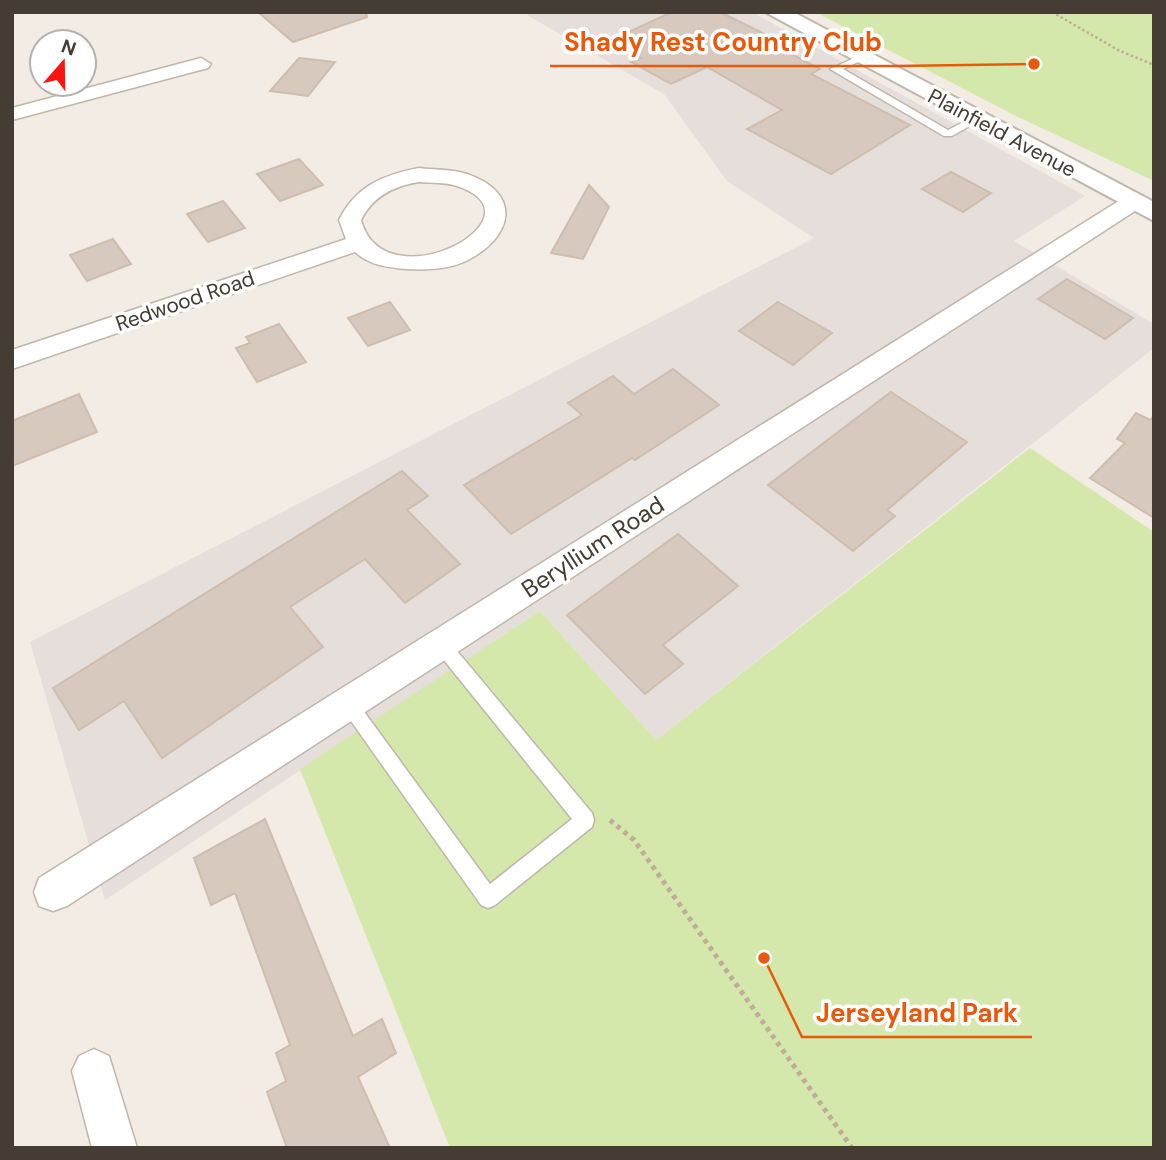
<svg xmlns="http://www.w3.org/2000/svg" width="1166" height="1160" font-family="'DM Sans',sans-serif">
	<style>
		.industrial { fill: #e5deda }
		.green { fill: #d5e8ac }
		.building { fill: #d7c9bd; stroke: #cfbdad; stroke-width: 2 }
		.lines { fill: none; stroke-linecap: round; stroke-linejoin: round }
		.service-casing { stroke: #c1b6aa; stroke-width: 3 }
		.minor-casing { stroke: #c1b6aa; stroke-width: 3 }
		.tertiary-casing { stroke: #c1b6aa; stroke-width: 4 }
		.path-far1 { stroke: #c0ac98; stroke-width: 2.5; stroke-dasharray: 2.5 2.5; stroke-linecap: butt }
		.path { stroke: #c0ac98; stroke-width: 5; stroke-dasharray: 4.5 4.5; stroke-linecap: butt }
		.service { fill: #fff; fill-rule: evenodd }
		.minor { fill: #fff; fill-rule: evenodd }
		.tertiary { fill: #fff; fill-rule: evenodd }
		.labels { text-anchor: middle; stroke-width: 7; stroke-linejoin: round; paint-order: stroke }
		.far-street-label { font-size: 21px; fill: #453c34; stroke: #fff }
		.street-label { font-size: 24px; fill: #453c34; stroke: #fff }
		.leader { fill: none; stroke: #e8590c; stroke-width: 2.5 }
		.callout-dot { fill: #e8590c; stroke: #fff; stroke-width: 2.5 }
		.callout-label { font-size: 26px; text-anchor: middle; font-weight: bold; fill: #e8590c; stroke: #fff; stroke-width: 7; stroke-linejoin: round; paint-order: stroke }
	</style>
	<rect width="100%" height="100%" fill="#f3ece5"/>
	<path class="industrial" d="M536 12H752L1085 196 1014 241 1154 324V348L656 740 540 611 105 900 30 642 814 238 727 181 664 94 527 15Z"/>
	<g class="green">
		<path d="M815 12H1154V181L1014 115Z"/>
		<path d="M1030 448 1154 532V1148H450L300 769 540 611 656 740Z"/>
	</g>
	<g class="building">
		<path d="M258 12H366L367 17 293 42Z"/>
		<path d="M672 12H720L769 36 763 39 820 69 811 74 910 125 831 174 747 129 782 110 707 67 671 84 631 62 641 58 609 41Z"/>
		<path d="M299 58 335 62 308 96 270 91Z"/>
		<path d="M299 159 323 185 280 201 257 174Z"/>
		<path d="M951 172 991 193 963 212 922 189Z"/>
		<path d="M589 185 609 207 583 259 551 253Z"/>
		<path d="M223 201 245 228 208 242 187 214Z"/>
		<path d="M113 239 131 264 87 281 70 255Z"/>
		<path d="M1067 279 1133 318 1105 339 1038 299Z"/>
		<path d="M390 302 410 330 368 346 348 318Z"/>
		<path d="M778 302 832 333 793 365 739 331Z"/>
		<path d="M279 324 306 362 257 382 236 348 250 343 246 337Z"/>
		<path d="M673 369 719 405 635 460 632 458 511 534 464 485 582 415 568 403 613 376 634 394Z"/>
		<path d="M891 392 967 442 887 510 895 516 853 551 768 485Z"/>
		<path d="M79 394 97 432 12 466V421Z"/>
		<path d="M1136 413 1150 420 1154 416V518L1090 478 1125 443 1117 439Z"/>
		<path d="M402 471 428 496 407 510 460 564 405 603 365 559 290 607 323 647 162 758 124 701 79 730 53 688Z"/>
		<path d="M678 534 738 586 663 645 683 664 645 694 567 615Z"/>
		<path d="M265 819 353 1036 382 1019 396 1053 358 1077 390 1148H287L267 1092 286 1081 276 1053 290 1045 235 893 211 905 194 858Z"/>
	</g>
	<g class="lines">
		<g class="service-casing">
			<g id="service">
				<path d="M859 56 867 58 843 69 948 130 973 117 982 119 952 136H944L830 69Z"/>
				<path d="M441 637 447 639 592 813 594 820 592 827 495 905 488 908 481 905 339 704 342 698 348 696 354 698 490 884 572 819 435 649 433 644 435 639Z"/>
			</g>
		</g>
		<g class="minor-casing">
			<g id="minor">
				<path d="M201 58 211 64 208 68 12 120V108Z"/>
				<path d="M419 168C434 170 452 169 467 174 522 193 514 236 468 260 449 270 425 270 405 269 386 267 369 265 355 252L12 369V350L346 239 339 220C356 186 383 175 419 168ZM419 182C431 183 445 182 457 186 550 217 384 306 361 220 373 196 394 186 419 182Z"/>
				<path d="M1133 195 1144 202 1141 207 67 906 53 911 39 906 34 892 39 878 1125 197Z"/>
				<path d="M94 1049 109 1056 137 1148H92L72 1071 79 1056Z"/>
			</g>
		</g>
		<g class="tertiary-casing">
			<path id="tertiary" d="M765 12H793L1154 202V221Z"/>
		</g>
		<path class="path-far1" d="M1052 12 1118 50 1154 65"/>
		<path class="path" d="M610 820 634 840 852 1148"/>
		<use href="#service" class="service"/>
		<use href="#minor" class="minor"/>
		<use href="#tertiary" class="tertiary"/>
	</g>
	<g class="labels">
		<g class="far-street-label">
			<text transform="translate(1002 133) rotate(28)" y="7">Plainfield Avenue</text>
			<text transform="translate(185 301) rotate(-19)" y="7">Redwood Road</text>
		</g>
		<g class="street-label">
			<text transform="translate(593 547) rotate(-33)" y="8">Beryllium Road</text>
		</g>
	</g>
	<path class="leader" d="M1034 64L896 66H550M764 958L802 1037H1032"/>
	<g class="callout-dot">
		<circle cx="1034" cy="64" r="7"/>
		<circle cx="764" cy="958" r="7"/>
	</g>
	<g class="callout-label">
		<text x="723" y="51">Shady Rest Country Club</text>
		<text x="917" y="1022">Jerseyland Park</text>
	</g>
	<rect width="1166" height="1160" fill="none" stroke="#453c34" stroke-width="28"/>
	<g transform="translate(63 63) rotate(20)"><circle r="33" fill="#ffffff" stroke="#b5b1ae" stroke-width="2"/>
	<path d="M0-5L12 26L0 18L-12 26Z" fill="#fd1411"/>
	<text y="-10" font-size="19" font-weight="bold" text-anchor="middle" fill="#453c34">N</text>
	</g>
</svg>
